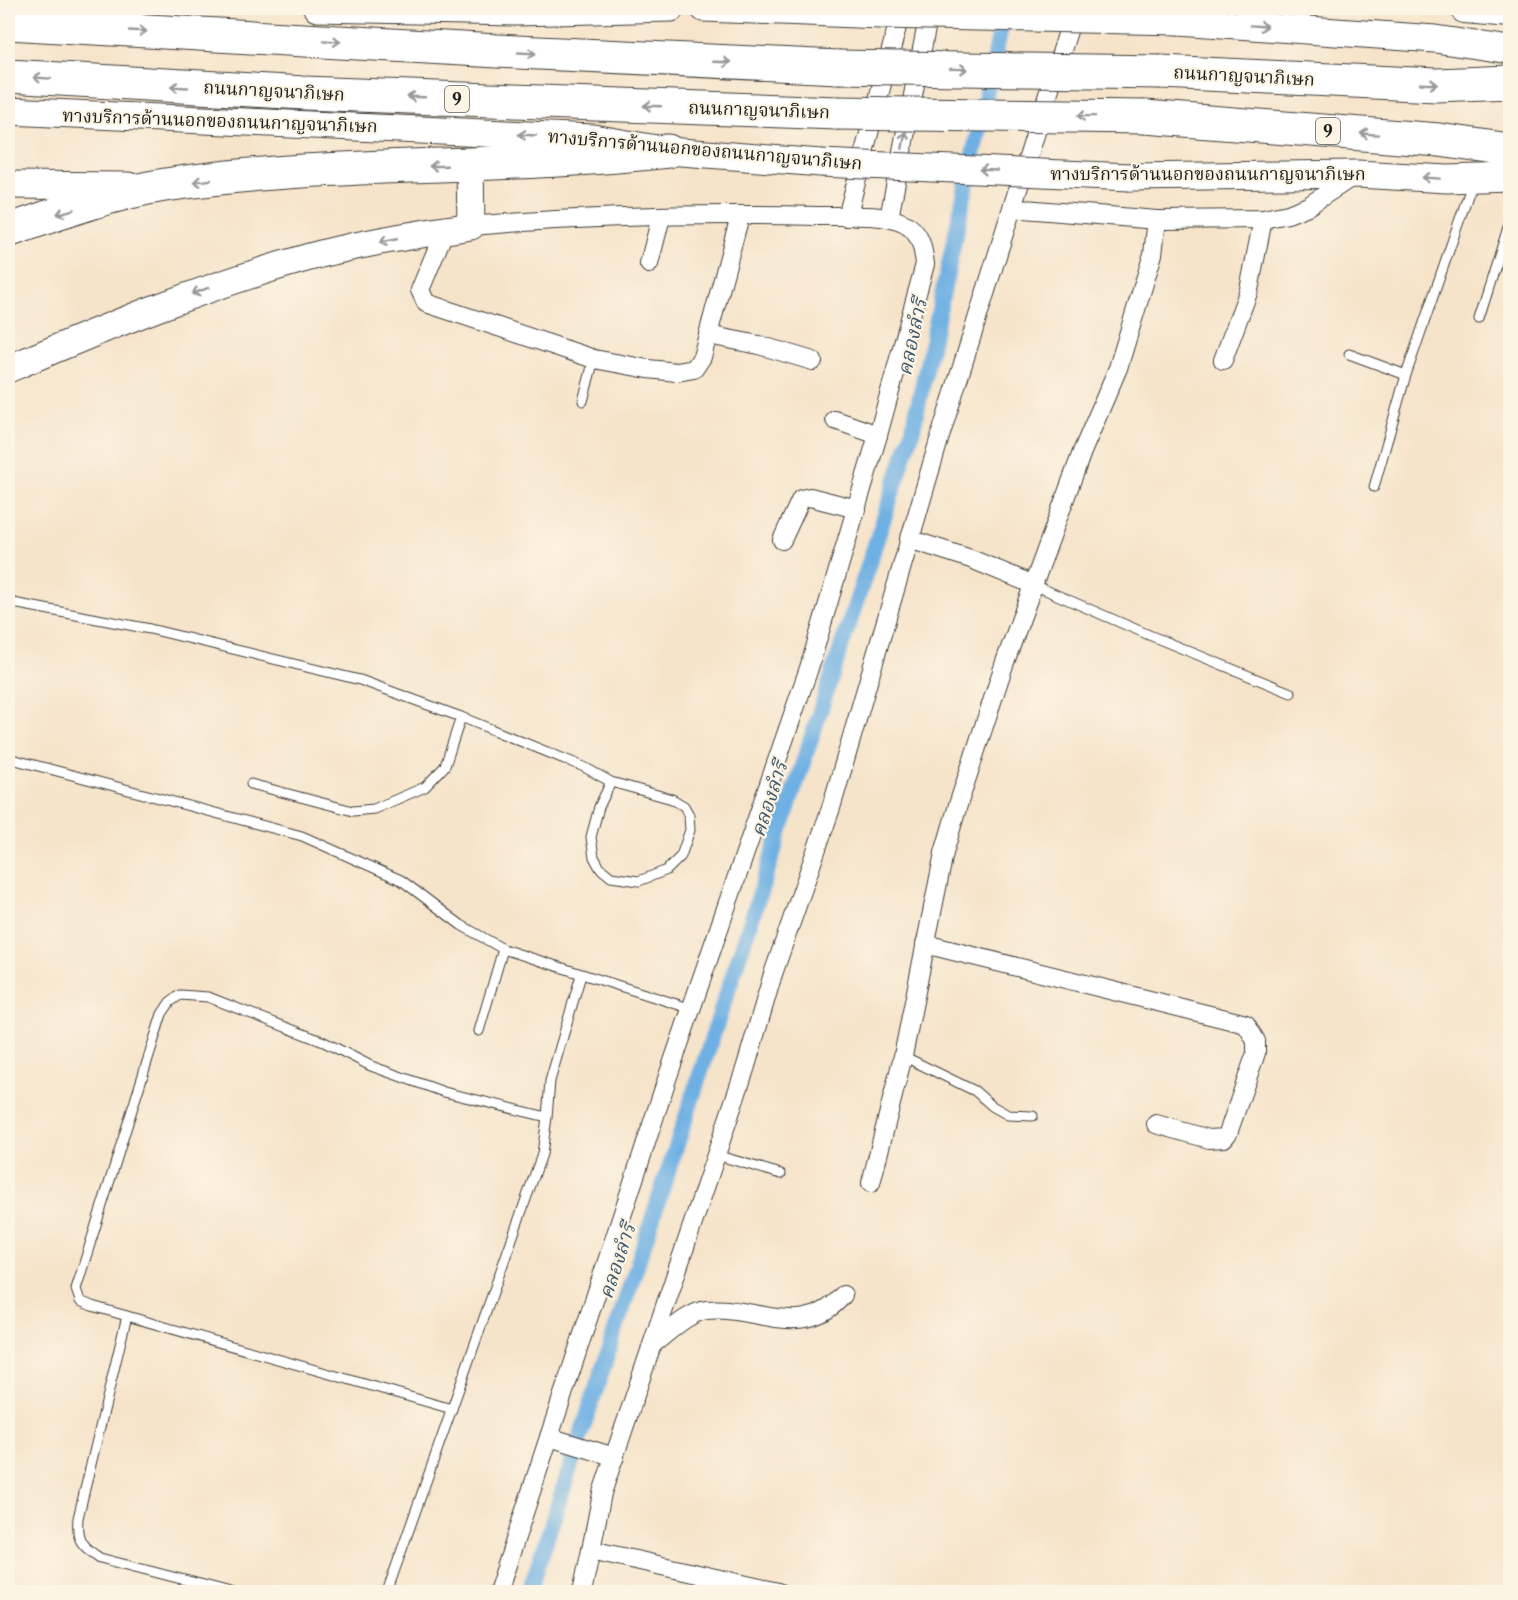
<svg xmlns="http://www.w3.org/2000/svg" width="1518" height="1600" font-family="'Libre Caslon Text','Noto Serif Thai',serif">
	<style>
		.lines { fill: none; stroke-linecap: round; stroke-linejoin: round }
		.canal { stroke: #6eb0e3; stroke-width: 16 }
		.lane-casing { stroke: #3d3a36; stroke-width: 11 }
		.street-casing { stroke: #3d3a36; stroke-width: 20 }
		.secondary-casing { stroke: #3d3a36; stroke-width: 29 }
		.primary-casing { stroke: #3d3a36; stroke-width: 32 }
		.highway-casing { stroke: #3d3a36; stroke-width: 35 }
		.lane { stroke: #fff; stroke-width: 9 }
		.street { stroke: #fff; stroke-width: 18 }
		.secondary { stroke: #fff; stroke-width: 27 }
		.primary { stroke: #fff; stroke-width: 30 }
		.highway { stroke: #fff; stroke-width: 33 }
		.secondary-bridge-casing { stroke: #3d3a36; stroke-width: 29; stroke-linecap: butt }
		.highway-bridge-casing { stroke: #3d3a36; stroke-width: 35; stroke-linecap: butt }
		.secondary-bridge { stroke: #fff; stroke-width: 27 }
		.highway-bridge { stroke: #fff; stroke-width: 33 }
		.oneway { stroke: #999 }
		.labels { text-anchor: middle; stroke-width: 4.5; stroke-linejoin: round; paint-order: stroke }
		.shield { fill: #fcf5e5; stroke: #5f5d58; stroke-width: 1.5 }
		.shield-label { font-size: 16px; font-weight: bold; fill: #1c1c1c }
		.street-label { font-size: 18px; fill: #1c1c1c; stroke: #fcf5e5 }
		.water-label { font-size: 20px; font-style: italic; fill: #3d576c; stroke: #fcf5e5 }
	</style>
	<rect width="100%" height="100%" fill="#fcf5e5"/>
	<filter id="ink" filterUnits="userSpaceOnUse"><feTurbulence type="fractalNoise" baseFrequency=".0167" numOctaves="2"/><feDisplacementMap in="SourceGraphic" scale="12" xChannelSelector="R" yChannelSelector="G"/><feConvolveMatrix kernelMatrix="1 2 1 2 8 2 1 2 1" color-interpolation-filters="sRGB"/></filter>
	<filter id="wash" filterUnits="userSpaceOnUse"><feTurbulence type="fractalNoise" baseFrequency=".008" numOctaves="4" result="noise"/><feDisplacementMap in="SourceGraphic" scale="24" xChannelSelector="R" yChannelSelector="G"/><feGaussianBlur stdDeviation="1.35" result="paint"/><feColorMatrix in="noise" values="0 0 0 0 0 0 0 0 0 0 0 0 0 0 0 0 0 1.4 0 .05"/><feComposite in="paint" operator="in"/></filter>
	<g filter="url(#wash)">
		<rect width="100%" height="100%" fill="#f6e4ca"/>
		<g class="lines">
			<path class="canal" d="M529 1592 912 433 1005 9"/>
		</g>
	</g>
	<g filter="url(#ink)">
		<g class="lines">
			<g class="lane-casing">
				<g id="lane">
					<path d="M1479 319 1510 221"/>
					<path d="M1349 354 1406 375"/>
					<path d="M583 401 594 359"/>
					<path d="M1374 487 1406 375 1473 181"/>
					<path d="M1034 585 1149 635 1291 693"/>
					<path d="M8 602 150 629 360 680 461 717 584 767 611 782 672 799 684 806 689 815 690 830 681 856 667 870 639 881 611 877 600 868 594 857 591 837 599 807 611 782"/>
					<path d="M8 758 302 836 401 880 461 925 503 949 692 1009"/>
					<path d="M251 784 353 811 374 809 425 787 445 766 461 717"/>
					<path d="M479 1031 503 949"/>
					<path d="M903 1056 975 1091 992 1106 1008 1115 1033 1116"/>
					<path d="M716 1155 781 1174"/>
					<path d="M127 1316 78 1518C76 1540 81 1546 100 1558L231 1592"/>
					<path d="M452 1409 92 1306 80 1301 76 1289 162 1014 170 1002 180 995 208 997 324 1042 371 1066 444 1092 547 1117 550 1081 581 975"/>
					<path d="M387 1592 542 1154 547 1117"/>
				</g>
			</g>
			<g class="street-casing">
				<g id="street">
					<path d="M1075 9 1012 208 1157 220 1263 219 1288 214 1308 206 1355 175"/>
					<path d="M847 217 902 8"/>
					<path d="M889 218 930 8"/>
					<path d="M471 226C586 216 702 213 817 216 843 217 879 212 903 223 920 231 923 247 925 264L878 435 809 668 668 1076 498 1592"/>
					<path d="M445 230 420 290 426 303 594 359 648 369 677 372 694 369 702 357 740 216"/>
					<path d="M649 264 661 217"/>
					<path d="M708 335 759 345 813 361"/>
					<path d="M1223 360 1249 290 1263 219"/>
					<path d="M835 420 878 435"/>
					<path d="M909 539 971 559 1034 585"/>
					<path d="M782 540 801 499 810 497 857 509"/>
					<path d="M925 944 1246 1024 1256 1041V1053L1228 1133 1224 1138 1209 1139 1156 1124"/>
					<path d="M871 1183 903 1056 944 853 958 805 1005 662 1082 452 1118 368 1153 254 1157 220"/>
					<path d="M653 1344C668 1333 688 1312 707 1310 755 1305 804 1342 843 1295"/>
					<path d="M549 1437 615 1457"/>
					<path d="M582 1592 591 1550"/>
					<path d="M778 1592 591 1550 602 1493 746 1066 773 974 831 808 939 440 1012 208"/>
				</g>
			</g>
			<g class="secondary-casing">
				<g id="secondary">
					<path d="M317 8 516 12 671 8"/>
					<path d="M704 8 881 15"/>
					<path d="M1179 21 1435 39 1510 50"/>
					<path d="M8 111 593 138 668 151 821 163"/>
					<path d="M1130 177 1357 174 1447 179 1510 177"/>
					<path d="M8 185 128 186"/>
					<path d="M8 369C106 327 203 287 306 258 359 243 416 235 471 226L470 165"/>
				</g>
			</g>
			<g class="primary-casing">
				<path id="primary" d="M1465 8 1510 12"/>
			</g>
			<g class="highway-casing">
				<g id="highway">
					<path d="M8 23 497 51 838 67"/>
					<path d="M1161 72 1436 85 1510 82"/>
					<path d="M8 76 304 93 837 113"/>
					<path d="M1145 117 1439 140 1510 150"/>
					<path d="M8 231C56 214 113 193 165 185 331 160 501 170 668 151"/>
				</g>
			</g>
			<use href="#lane" class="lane"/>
			<use href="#street" class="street"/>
			<use href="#secondary" class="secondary"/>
			<use href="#primary" class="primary"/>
			<use href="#highway" class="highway"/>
			<g class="secondary-bridge-casing">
				<g id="secondary-bridge">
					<path d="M881 15 1179 21"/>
					<path d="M821 163 1130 177"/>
				</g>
			</g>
			<g class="highway-bridge-casing">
				<g id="highway-bridge">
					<path d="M838 67 1161 72"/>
					<path d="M837 113 1145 117"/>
				</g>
			</g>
			<use href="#secondary-bridge" class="secondary-bridge"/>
			<use href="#highway-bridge" class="highway-bridge"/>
		</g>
		<defs><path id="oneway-shaft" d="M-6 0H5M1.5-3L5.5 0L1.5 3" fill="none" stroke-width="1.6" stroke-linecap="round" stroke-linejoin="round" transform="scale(1.5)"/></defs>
		<g class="oneway">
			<use href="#oneway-shaft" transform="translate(1259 26) rotate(4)"/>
			<use href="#oneway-shaft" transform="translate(138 31) rotate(3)"/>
			<use href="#oneway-shaft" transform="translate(332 41) rotate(4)"/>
			<use href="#oneway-shaft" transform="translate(527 53) rotate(3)"/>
			<use href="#oneway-shaft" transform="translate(722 62) rotate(2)"/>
			<use href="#oneway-shaft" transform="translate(959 69) rotate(1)"/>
			<use href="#oneway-shaft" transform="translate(42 78) rotate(-176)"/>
			<use href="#oneway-shaft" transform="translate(1429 84) rotate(2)"/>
			<use href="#oneway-shaft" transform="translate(179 87) rotate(-177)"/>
			<use href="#oneway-shaft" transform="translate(416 97) rotate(-178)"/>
			<use href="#oneway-shaft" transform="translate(652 106) rotate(-178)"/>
			<use href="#oneway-shaft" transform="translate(1086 116) rotate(-179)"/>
			<use href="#oneway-shaft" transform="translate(1369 134) rotate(-176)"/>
			<use href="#oneway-shaft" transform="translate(527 135) rotate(-177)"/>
			<use href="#oneway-shaft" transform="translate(904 140) rotate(-79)"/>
			<use href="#oneway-shaft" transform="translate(438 166) rotate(178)"/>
			<use href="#oneway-shaft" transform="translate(988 170) rotate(-177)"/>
			<use href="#oneway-shaft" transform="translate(1431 178) rotate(-176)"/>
			<use href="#oneway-shaft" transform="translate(202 181) rotate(173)"/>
			<use href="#oneway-shaft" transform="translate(65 212) rotate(163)"/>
			<use href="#oneway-shaft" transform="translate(388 241) rotate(169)"/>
			<use href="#oneway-shaft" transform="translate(200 291) rotate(160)"/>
		</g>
	</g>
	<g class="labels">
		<g class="shield">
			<rect x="445" y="86" width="24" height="26" rx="4.5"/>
			<rect x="1316" y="118" width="24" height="26" rx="4.5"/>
		</g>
		<g class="shield-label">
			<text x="457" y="105">9</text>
			<text x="1328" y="137">9</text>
		</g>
		<g class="street-label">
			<text transform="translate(1244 76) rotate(3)" y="6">ถนนกาญจนาภิเษก</text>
			<text transform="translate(274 91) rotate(3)" y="6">ถนนกาญจนาภิเษก</text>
			<text transform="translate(759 110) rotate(2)" y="6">ถนนกาญจนาภิเษก</text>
			<text transform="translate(220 121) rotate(2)" y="6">ทางบริการด้านนอกของถนนกาญจนาภิเษก</text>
			<text transform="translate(705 150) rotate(5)" y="6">ทางบริการด้านนอกของถนนกาญจนาภิเษก</text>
			<text x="1208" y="180">ทางบริการด้านนอกของถนนกาญจนาภิเษก</text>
		</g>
		<g class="water-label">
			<text transform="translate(912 337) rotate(-78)" y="7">คลองลำรี</text>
			<text transform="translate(769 799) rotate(-72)" y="7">คลองลำรี</text>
			<text transform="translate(617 1261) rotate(-72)" y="7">คลองลำรี</text>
		</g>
	</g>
	<rect width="1518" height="1600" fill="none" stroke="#fcf5e5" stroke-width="30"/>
</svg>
